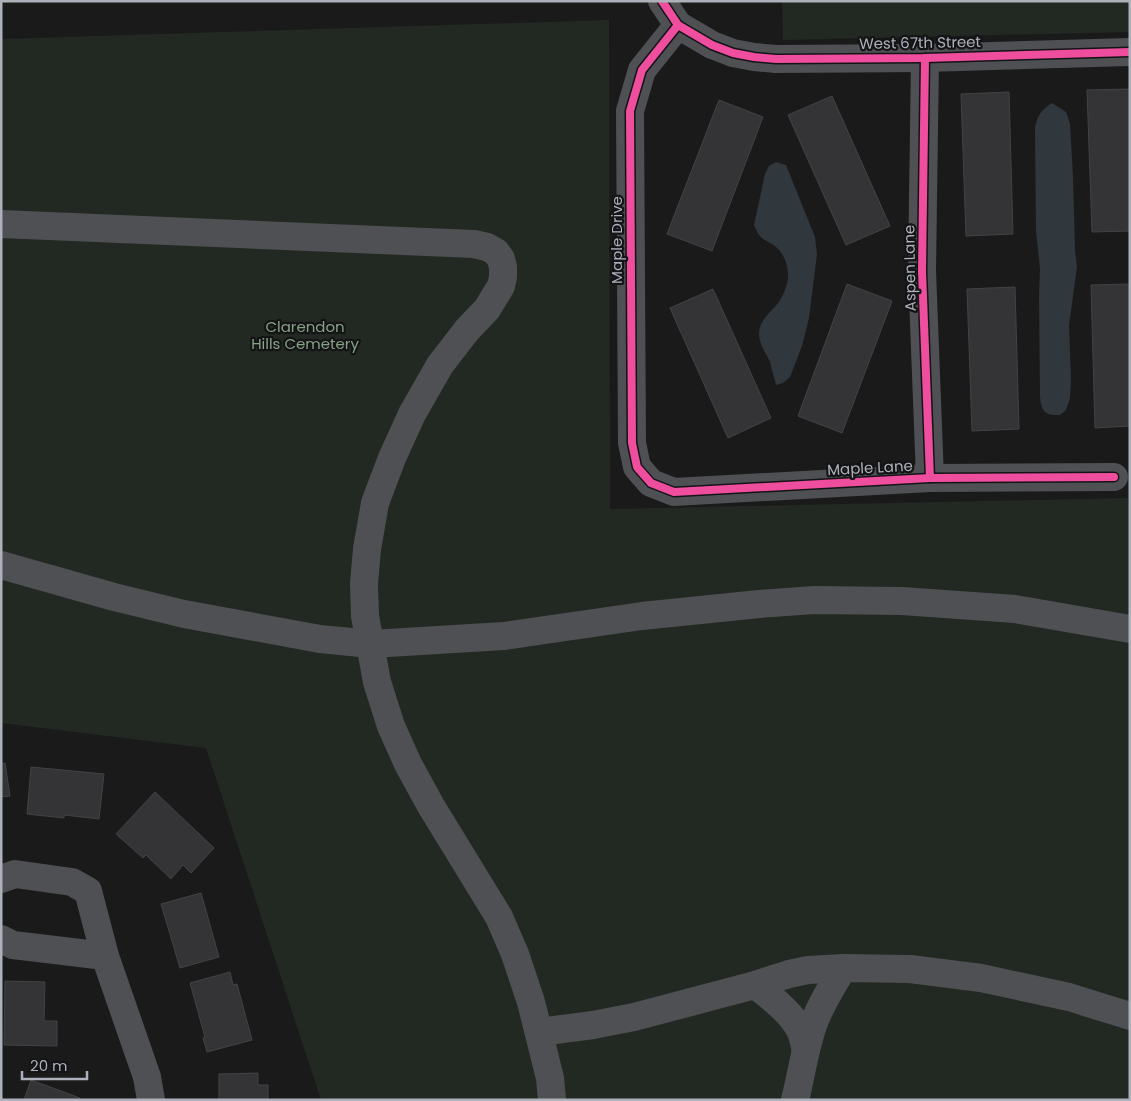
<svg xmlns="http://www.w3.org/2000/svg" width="1131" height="1101" font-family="Poppins,sans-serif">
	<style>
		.green { fill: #222923 }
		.water { fill: #30383d }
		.building { fill: #343436; stroke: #424346 }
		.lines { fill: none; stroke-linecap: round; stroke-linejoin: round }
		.minor { stroke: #4e5053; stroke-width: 28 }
		.cycleway-casing { stroke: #141416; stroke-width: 11 }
		.cycleway { stroke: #ef4d9e; stroke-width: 8 }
		.labels { text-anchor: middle; stroke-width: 4.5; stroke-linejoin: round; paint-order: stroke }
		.street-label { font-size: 15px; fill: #acb1ba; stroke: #141416 }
		.park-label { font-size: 15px; fill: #85a385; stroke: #141416 }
	</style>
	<rect width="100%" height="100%" fill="#1a1a1a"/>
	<g class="green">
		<path d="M782 1H1130V32L783 40Z"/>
		<path d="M609 20 610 509 1130 498V1100H321L206 748 1 723V39Z"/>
	</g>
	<g class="water">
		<path d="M1052 103 1066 112 1070 124 1073 177 1075 250 1077 267 1069 325 1071 379 1070 398 1066 410 1060 415C1044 416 1041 410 1040 396L1039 296 1040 269 1036 231 1035 128C1037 116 1041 110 1052 103Z"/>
		<path d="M776 162 786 165 815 237 817 254 809 318 802 346 790 377 783 383 776 385C774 377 772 370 770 362 766 353 759 344 759 334 759 320 772 311 779 302 784 294 789 282 788 273 787 261 782 250 772 244 761 238 759 237 754 225L765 174 769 166Z"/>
	</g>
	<g class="building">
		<path d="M1130 89V231L1092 232 1087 90Z"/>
		<path d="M1009 92 1013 234 966 236 961 94Z"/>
		<path d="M832 96 890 226 846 245 788 115Z"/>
		<path d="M719 100 763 117 712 251 667 234Z"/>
		<path d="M847 284 892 301 842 433 798 416Z"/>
		<path d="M1130 284V426L1095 428 1091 285Z"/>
		<path d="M1015 287 1019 429 972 431 967 289Z"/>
		<path d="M713 289 771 418 728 438 670 308Z"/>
		<path d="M5 763 10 796 1 797V764Z"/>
		<path d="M31 767 104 774 99 819 64 815V818L27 814Z"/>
		<path d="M155 792 214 848 191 873 183 865 171 879 146 855 143 858 116 834Z"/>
		<path d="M201 893 219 957 180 968 161 904Z"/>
		<path d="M230 972 233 985 237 984 252 1040 207 1052 203 1038 205 1037 190 983Z"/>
		<path d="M5 981 45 982 44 1021H57V1046L4 1045Z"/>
		<path d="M258 1073V1085H268V1100H219V1074Z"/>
		<path d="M31 1080 80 1098 79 1100H24Z"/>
	</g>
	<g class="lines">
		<g class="minor">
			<path d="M662 1 678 25 712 45 733 53 754 57 776 59 925 58 1130 52"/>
			<path d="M678 25 642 70 630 111 632 443 637 467 651 483 674 492 930 478 1114 477"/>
			<path d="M925 58 922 271 930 478"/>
			<path d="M1 224 474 244 487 247 496 252 501 259 503 267V277L501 286 487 309 467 330 440 365 412 414 392 458 375 503 367 549 364 584 365 616 377 682 391 726 408 764 431 806 499 917 515 954 531 1002 550 1078 552 1100"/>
			<path d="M1 565 114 597 184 614 320 639 371 644 504 636 642 616 759 604 814 600 902 601 1015 609 1130 629"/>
			<path d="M1 879 15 874 72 882 88 891 105 956 147 1077 151 1100"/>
			<path d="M1 939 13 945 105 956"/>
			<path d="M755 985C770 996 792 1014 800 1030 803 1036 804 1044 806 1050"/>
			<path d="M539 1032 593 1025 634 1017 755 985 789 974 808 970 843 968 910 969 981 978 1069 997 1130 1016"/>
			<path d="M795 1100C802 1073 805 1045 815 1020 822 1002 833 985 843 968"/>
		</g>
		<g class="cycleway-casing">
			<g id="cycleway">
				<path d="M662 1 678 25 712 45 733 53 754 57 776 59 925 58 1130 52"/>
				<path d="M678 25 642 70 630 111 632 443 637 467 651 483 674 492 930 478 1114 477"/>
				<path d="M925 58 922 271 930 478"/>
			</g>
		</g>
		<use href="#cycleway" class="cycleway"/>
	</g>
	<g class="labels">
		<g class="street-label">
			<text transform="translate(920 43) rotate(-1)" y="5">West 67th Street</text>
			<text transform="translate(617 240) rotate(-90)" y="5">Maple Drive</text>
			<text transform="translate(910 268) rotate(-91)" y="5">Aspen Lane</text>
			<text transform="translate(870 468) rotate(-3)" y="5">Maple Lane</text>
		</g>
		<g class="park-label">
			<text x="305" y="332">Clarendon<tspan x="305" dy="17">Hills Cemetery</tspan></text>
		</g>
	</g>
	<rect width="1131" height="1101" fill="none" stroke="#acb1ba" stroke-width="5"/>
	<path d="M22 1071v8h65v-8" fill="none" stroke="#acb1ba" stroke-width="2.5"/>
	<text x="30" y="1071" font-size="15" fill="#acb1ba" stroke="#141416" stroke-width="4" paint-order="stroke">20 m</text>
</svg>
